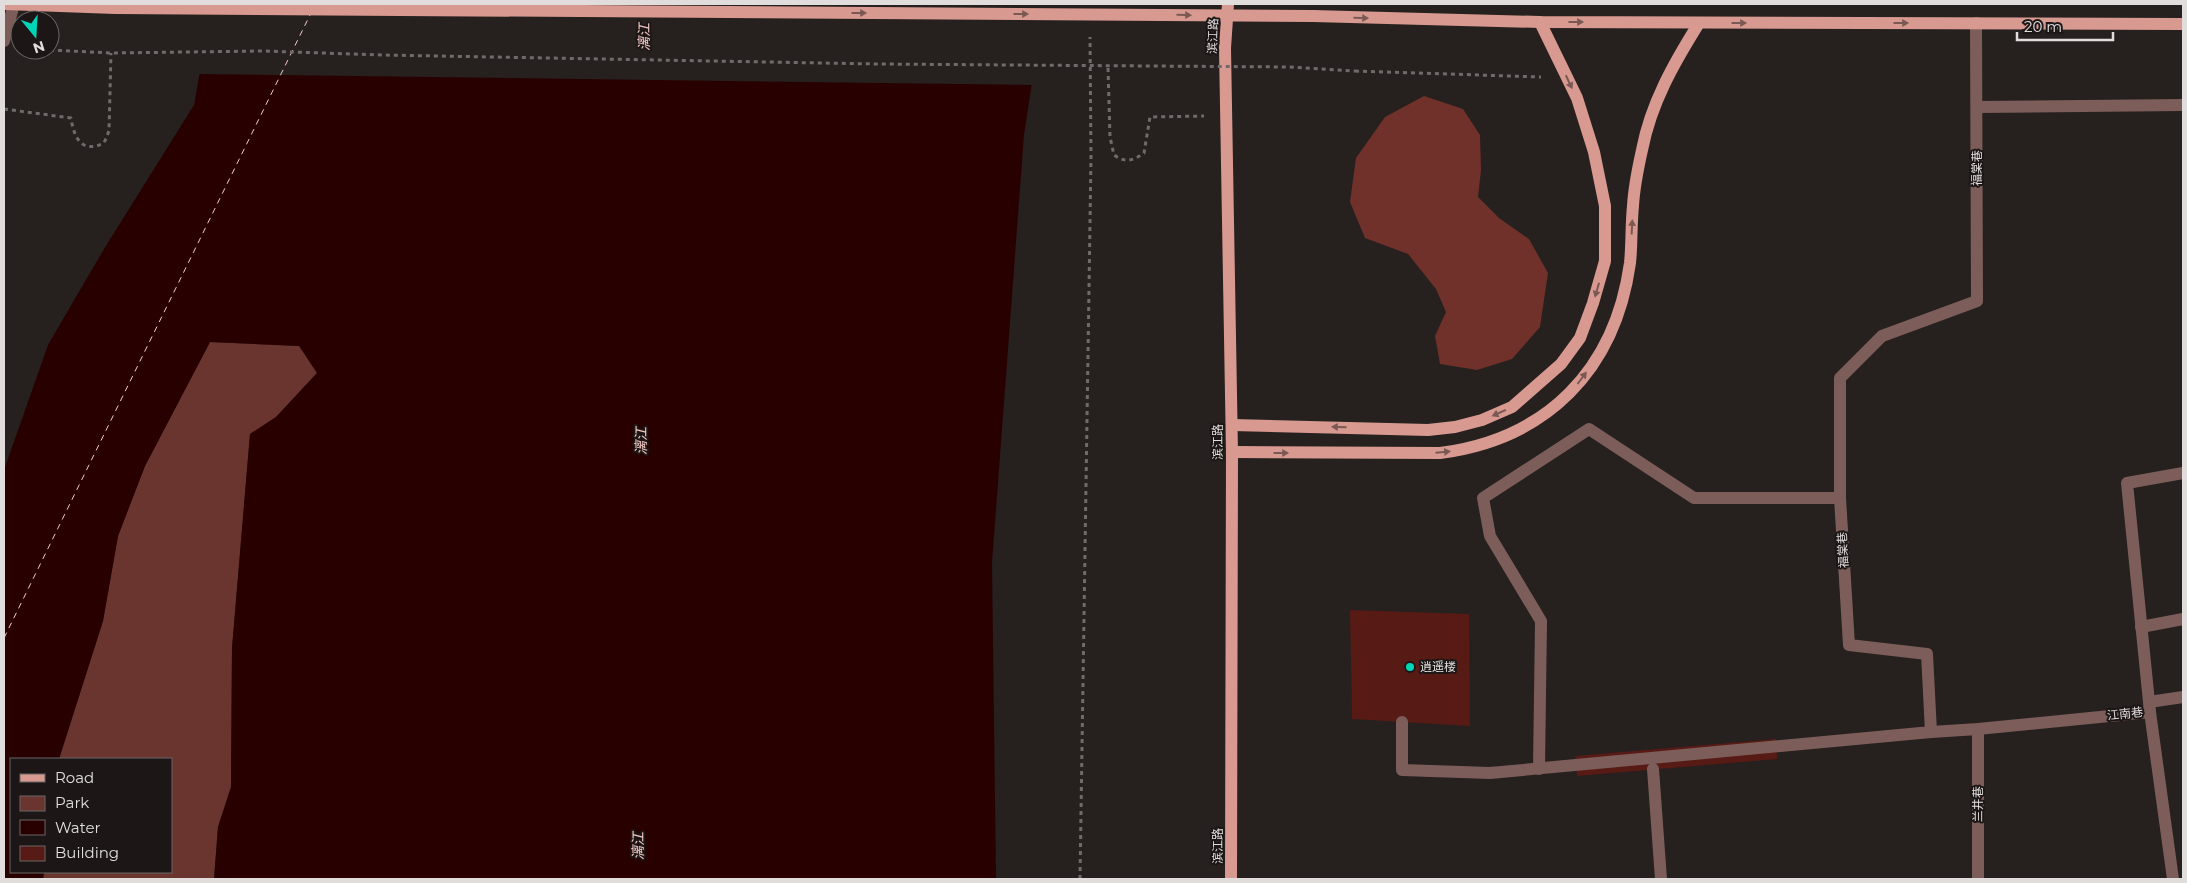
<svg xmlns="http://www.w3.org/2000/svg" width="2187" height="883" font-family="Montserrat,'Noto Sans SC',sans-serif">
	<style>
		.green { fill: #6b352f }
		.forest { fill: #70312a }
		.water { fill: #290000 }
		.pier { fill: #26201f }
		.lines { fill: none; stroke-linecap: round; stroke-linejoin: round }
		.ferry { stroke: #f4cac4; stroke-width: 1; stroke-dasharray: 6 5; stroke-linecap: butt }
		.building { fill: #571a15 }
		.path { stroke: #706b6a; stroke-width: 3; stroke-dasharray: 4 4; stroke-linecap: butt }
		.minor { stroke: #7c5d59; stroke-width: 12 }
		.major { stroke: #d89990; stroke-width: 12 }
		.path-bridge { stroke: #706b6a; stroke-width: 3; stroke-dasharray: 4 4; stroke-linecap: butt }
		.major-bridge { stroke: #d89990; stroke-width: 12 }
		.oneway { fill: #7a5853 }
		.poi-dot { fill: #00d5b7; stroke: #1c1716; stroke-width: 2 }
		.labels { text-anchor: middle; stroke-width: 4; stroke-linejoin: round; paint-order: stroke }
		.street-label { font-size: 12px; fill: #e1dddd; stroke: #1c1716 }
		.poi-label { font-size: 12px; fill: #e1dddd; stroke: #1c1716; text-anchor: start }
		.water-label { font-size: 14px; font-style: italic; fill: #f4cac4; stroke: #1c1716 }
	</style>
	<rect width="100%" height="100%" fill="#26201f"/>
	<path class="green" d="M210 342 300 346 317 373 276 417 250 434 232 648 231 787 218 827 214 879H43L44 872H171V759H59L103 621 118 536 145 466Z"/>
	<path class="forest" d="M1424 96 1463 109 1480 135 1481 170 1478 197 1499 218 1529 239 1548 273 1540 327 1512 359 1477 370 1440 364 1435 336 1446 312 1436 289 1408 254 1365 238 1350 202 1356 158 1385 117Z"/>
	<path class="water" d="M212 4H1044L1024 135 992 563 996 879H214L218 827 231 787 232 648 250 434 276 417 317 373 299 346 210 342 145 466 118 536 103 621 59 759H11V872H44L43 879H4V470L48 345 104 249 194 105Z"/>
	<path class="pier" d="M209 4H1047L1034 85 197 74Z"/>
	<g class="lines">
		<path class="ferry" d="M4 638 310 15"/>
	</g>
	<g class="building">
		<path d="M1350 610 1469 614 1470 726 1352 719Z"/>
		<path d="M1776 739 1777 759 1577 776 1575 756Z"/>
	</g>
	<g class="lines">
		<g class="path">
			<path d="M1108 68 1110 137 1114 155C1125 163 1133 161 1144 153L1150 117 1204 116"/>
			<path d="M1355 71 1541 77"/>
			<path d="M4 109 71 118C74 138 82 154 104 143L109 131 111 53"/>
			<path d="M1080 879 1091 157 1090 37"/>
		</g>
		<g class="minor">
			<path d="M4 41 14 4"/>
			<path d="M1977 107 2183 105"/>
			<path d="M2141 627 2183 619"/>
			<path d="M2149 702 2183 697"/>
			<path d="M2150 712 2127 483 2183 473"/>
			<path d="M1402 722V770L1490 773 1931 732 1927 654 1849 645 1840 498V378L1882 336 1977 301 1976 23"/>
			<path d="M1978 729V879"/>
			<path d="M1931 732 1978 729 2150 712 2173 879"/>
			<path d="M1539 769 1541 621 1490 536 1483 498 1589 429 1694 498H1840"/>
			<path d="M1653 769 1661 879"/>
		</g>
		<g class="major">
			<path d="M1228 4 1225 48 1232 452 1231 879"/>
			<path d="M1313 16 1540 22 2183 24"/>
			<path d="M1232 425 1428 430 1455 427 1482 420 1512 407 1561 364 1580 338 1593 303 1605 261V206L1594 152 1577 98 1540 22"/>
			<path d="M1232 452 1440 453C1547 439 1615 370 1630 263 1632 244 1631 225 1633 206 1634 187 1638 168 1642 150 1651 103 1674 63 1699 23"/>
		</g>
		<path class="path-bridge" d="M50 50 111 53 263 51 382 55 877 64 1288 67 1355 71"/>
		<path class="major-bridge" d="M5 4 115 8 1313 16"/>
	</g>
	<defs><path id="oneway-solid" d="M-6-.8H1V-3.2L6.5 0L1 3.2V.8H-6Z" transform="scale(1.25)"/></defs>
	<g class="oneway">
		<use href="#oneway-solid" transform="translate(859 13)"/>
		<use href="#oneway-solid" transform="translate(1021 14)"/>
		<use href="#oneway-solid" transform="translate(1184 15) rotate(1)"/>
		<use href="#oneway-solid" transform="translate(1361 18) rotate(1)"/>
		<use href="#oneway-solid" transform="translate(1576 22)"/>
		<use href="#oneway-solid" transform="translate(1739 23)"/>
		<use href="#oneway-solid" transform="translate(1901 23)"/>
		<use href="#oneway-solid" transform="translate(1569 82) rotate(65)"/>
		<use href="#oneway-solid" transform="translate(1632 227) rotate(-87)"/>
		<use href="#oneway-solid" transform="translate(1597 290) rotate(106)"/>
		<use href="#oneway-solid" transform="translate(1582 378) rotate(-53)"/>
		<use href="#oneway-solid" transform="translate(1499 413) rotate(156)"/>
		<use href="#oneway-solid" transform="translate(1339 427) rotate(-179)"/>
		<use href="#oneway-solid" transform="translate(1443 452) rotate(-5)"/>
		<use href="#oneway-solid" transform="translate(1281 453)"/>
	</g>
	<circle class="poi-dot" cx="1410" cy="667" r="5"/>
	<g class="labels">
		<g class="street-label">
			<text transform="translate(1213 36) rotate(-88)" y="4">滨江路</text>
			<text transform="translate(1977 168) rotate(-90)" y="4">福棠巷</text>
			<text transform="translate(1218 442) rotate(-90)" y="4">滨江路</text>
			<text transform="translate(1843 550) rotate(-93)" y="4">福棠巷</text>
			<text transform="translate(2125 714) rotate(-6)" y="4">江南巷</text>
			<text transform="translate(1978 804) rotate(-90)" y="4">兰井巷</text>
			<text transform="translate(1218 846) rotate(-90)" y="4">滨江路</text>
		</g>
		<g class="poi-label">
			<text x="1420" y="671">逍遥楼</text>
		</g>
		<g class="water-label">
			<text transform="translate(644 37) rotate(-90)" y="5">漓江</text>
			<text transform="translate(641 441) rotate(-90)" y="5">漓江</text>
			<text transform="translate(638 846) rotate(-90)" y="5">漓江</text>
		</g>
	</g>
	<rect width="2187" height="883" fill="none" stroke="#e1dddd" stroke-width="10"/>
	<rect x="10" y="758" width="162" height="115" fill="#1c1716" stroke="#6b6666"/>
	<rect x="20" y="774" width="25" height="8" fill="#d89990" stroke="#6b6666"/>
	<text x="55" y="783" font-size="15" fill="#e1dddd">Road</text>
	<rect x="20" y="796" width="25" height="15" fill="#6b352f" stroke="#6b6666"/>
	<text x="55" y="808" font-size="15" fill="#e1dddd">Park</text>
	<rect x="20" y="820" width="25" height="15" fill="#290000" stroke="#6b6666"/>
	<text x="55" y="833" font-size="15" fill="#e1dddd">Water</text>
	<rect x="20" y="846" width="25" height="15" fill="#571a15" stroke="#6b6666"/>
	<text x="55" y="858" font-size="15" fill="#e1dddd">Building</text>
	<g transform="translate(35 35) rotate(162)"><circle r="24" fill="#1c1716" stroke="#6b6666"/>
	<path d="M0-4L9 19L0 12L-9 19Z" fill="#00d5b7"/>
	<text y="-8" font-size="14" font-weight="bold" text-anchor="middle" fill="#e1dddd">N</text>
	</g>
	<path d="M2017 32v8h96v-8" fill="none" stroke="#e1dddd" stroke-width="2.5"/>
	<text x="2024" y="32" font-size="15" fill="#e1dddd" stroke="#1c1716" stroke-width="4" paint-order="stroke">20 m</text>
</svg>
